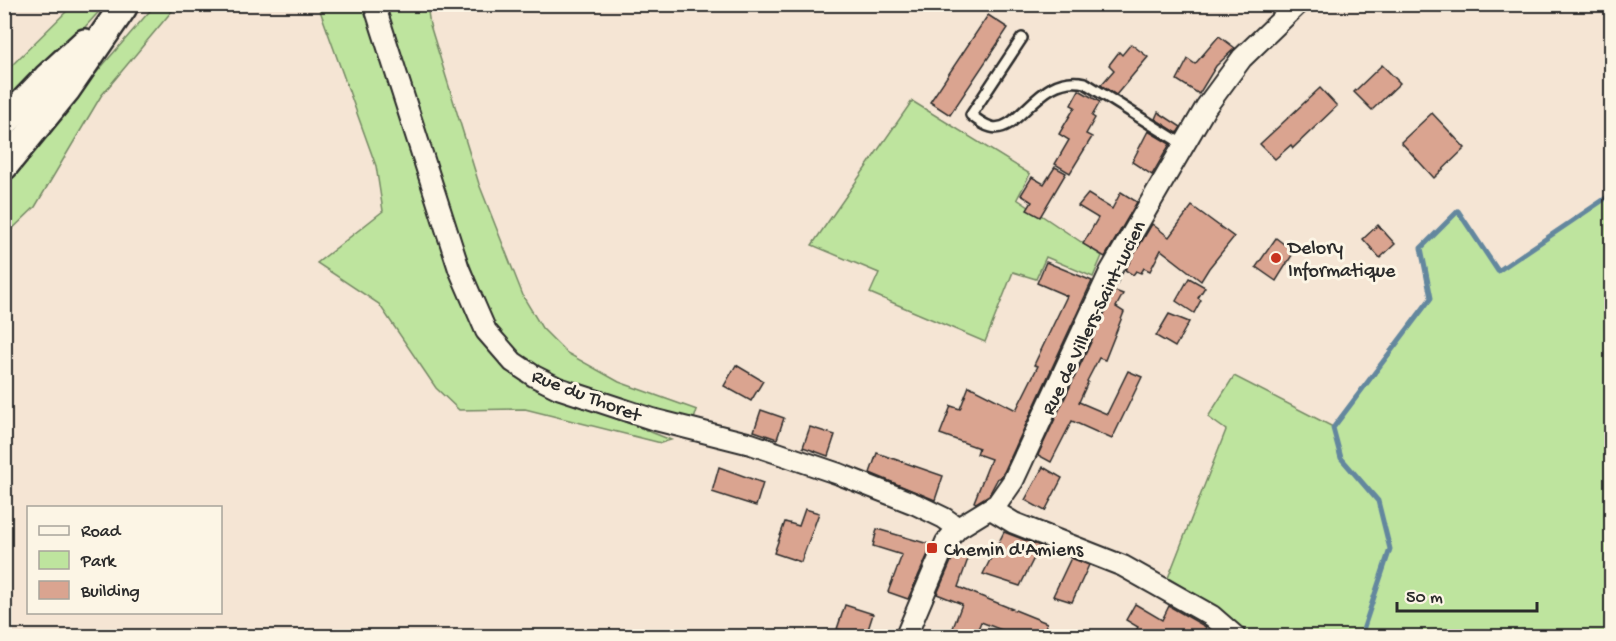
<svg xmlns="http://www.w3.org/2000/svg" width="1616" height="641" font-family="'Gochi Hand',sans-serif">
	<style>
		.green { fill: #bee49e; stroke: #748864; stroke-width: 1.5 }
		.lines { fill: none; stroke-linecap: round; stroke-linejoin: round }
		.stream { stroke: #64879e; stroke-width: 5 }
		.building { fill: #daa490; stroke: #2b2b2b; stroke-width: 1.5 }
		.service-casing { stroke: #2b2b2b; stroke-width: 14 }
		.minor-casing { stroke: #2b2b2b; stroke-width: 24 }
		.secondary-casing { stroke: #2b2b2b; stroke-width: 32 }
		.service { stroke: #fcf5e5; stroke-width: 9 }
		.minor { stroke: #fcf5e5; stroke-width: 20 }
		.secondary { stroke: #fcf5e5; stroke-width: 27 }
		.poi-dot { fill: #c8321e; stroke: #fcf5e5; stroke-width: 2 }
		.labels { text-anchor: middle; stroke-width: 6; stroke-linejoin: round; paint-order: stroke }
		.poi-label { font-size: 20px; fill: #2b2b2b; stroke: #fcf5e5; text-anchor: start }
		.street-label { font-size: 20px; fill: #2b2b2b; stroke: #fcf5e5 }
	</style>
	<rect width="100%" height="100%" fill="#f5e5d4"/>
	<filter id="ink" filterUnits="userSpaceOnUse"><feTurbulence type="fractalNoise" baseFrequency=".0167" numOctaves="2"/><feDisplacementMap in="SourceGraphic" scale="12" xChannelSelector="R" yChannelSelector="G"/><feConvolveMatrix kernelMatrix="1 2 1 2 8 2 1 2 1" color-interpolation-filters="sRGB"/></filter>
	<g filter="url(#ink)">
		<g class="green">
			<path d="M73 5H105L5 115V72Z"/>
			<path d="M155 5H177L101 96 35 207 5 236V178Z"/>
			<path d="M318 5H365L497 358 522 381 671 440 661 443 525 409 459 410 436 388 379 304 317 263 383 211 376 166Z"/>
			<path d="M381 5H427L430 25 479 184 524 298 542 328 567 353 619 382 697 410 692 425 569 383 540 370 512 351 490 318 442 191Z"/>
			<path d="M912 101 1030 174 1017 199 1102 256 1093 277 1046 257 1036 279 1013 272 985 342 870 293 879 273 812 245Z"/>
			<path d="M1611 194V636H1244L1218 608 1168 578 1226 430 1208 417 1234 376 1333 427 1431 298 1421 248 1458 211 1499 271Z"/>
		</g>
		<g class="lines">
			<path class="stream" d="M1361 636 1390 549 1378 501 1341 458 1333 428 1431 298 1421 248 1458 211 1498 271 1612 194"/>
		</g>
		<g class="building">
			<path d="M988 15 1008 28 950 115 930 102Z"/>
			<path d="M1219 36 1235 48 1216 66 1199 94 1177 80 1188 59 1195 64Z"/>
			<path d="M1131 44 1148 57 1116 95 1101 85 1114 70 1109 65 1119 52 1122 55Z"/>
			<path d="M1382 65 1400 83 1372 110 1354 92Z"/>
			<path d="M1320 88 1337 106 1293 148 1291 145 1275 159 1260 144Z"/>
			<path d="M1079 90 1100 102 1092 116 1095 118 1086 134 1092 137 1070 173 1055 164 1069 140 1059 134 1075 107 1071 105Z"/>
			<path d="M1158 112 1181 127 1177 133 1155 119Z"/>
			<path d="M1432 113 1465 148 1434 178 1401 142Z"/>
			<path d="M1148 131 1170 144 1152 175 1132 162Z"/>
			<path d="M1055 167 1066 173 1040 217 1027 210 1032 202 1021 195 1032 177 1044 184Z"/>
			<path d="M1121 192 1137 202 1105 257 1083 244 1098 218 1078 206 1088 194 1112 209Z"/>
			<path d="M1192 206 1234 237 1209 268 1201 281 1161 250 1150 271 1144 268 1141 273 1136 271 1133 275 1125 270 1152 224 1169 237Z"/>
			<path d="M1378 225 1395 244 1380 258 1363 239Z"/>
			<path d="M1276 238 1294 252 1276 281 1256 267Z"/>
			<path d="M1046 262 1092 281 1004 472 1000 478H998L989 495 976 503 974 502 991 459 977 454 979 448 940 434 951 406 960 409 969 386 1016 410 1038 366 1034 365 1067 296 1037 283Z"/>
			<path d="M1189 278 1205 287 1198 298 1201 300 1194 313 1176 301Z"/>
			<path d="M1115 291 1123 294 1116 307 1124 312 1105 360 1099 358 1087 381 1088 382 1079 402 1107 414 1128 371 1142 377 1112 439 1072 421 1051 462 1038 455Z"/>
			<path d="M1169 314 1189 322 1175 347 1156 336Z"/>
			<path d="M736 365 763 381 751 401 724 386Z"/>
			<path d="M761 410 784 418 777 439 754 431Z"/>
			<path d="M810 427 835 435 828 456 803 447Z"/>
			<path d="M877 453 943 476 935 500 870 473Z"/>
			<path d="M719 467 763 483 756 506 712 492Z"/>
			<path d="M1043 467 1062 478 1045 511 1025 500Z"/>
			<path d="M805 509 819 513 801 562 774 553 785 522 799 526Z"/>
			<path d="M877 529 932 545 908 599 888 592 902 555 873 546Z"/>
			<path d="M1004 532 1040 546 1020 586 983 574Z"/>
			<path d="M956 550 963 553 968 559 958 587 1047 623 1041 636H1017L981 622 975 636H950L962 604 937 594Z"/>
			<path d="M1071 558 1089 565 1072 602 1053 596Z"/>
			<path d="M1135 604 1162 620 1169 606 1206 627 1202 636H1133L1138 627 1126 620Z"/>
			<path d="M845 605 873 614 866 636H859L837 629Z"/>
		</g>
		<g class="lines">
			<g class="service-casing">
				<path id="service" d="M1022 38 971 115C977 120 984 125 991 127 1020 135 1038 72 1085 83L1184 145"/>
			</g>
			<g class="minor-casing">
				<g id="minor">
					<path d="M374 4 459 269 486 331 513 362 534 376 558 388 652 419 751 444 839 474 915 504 944 518 958 528"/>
					<path d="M991 509 1014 523 1123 566 1212 616 1235 636"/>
					<path d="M906 636 946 542 958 528 997 504 1013 481 1110 272 1206 107 1242 58 1298 4"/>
				</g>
			</g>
			<g class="secondary-casing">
				<g id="secondary">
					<path d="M4 123 47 78 85 43"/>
					<path d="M4 166 66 90 123 7"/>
				</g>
			</g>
			<use href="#service" class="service"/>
			<use href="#minor" class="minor"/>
			<use href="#secondary" class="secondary"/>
		</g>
	</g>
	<g class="poi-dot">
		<circle cx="1276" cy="258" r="6"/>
		<rect x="926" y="542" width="12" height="12" rx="3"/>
	</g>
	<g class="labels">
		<g class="poi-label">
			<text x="1288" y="253">Delory<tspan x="1288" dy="23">Informatique</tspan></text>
			<text x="944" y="555">Chemin d'Amiens</text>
		</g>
		<g class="street-label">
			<text transform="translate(1092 317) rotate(-64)" y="7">Rue de Villers-Saint-Lucien</text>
			<text transform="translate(587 394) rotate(21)" y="7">Rue du Thoret</text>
		</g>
	</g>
	<rect width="1616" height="641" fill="none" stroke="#fcf5e5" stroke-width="24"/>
	<rect x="12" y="12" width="1592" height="617" fill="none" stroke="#2b2b2b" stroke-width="2" filter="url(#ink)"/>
	<rect x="27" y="506" width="195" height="108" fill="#fcf5e5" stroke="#a8a49b" stroke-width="1.5"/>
	<rect x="39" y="526" width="30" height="9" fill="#fcf5e5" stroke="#a8a49b" stroke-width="1.5"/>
	<text x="81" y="536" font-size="18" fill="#2b2b2b">Road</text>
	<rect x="39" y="551" width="30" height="18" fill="#bee49e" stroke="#a8a49b" stroke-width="1.5"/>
	<text x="81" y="566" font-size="18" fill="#2b2b2b">Park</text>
	<rect x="39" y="581" width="30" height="18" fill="#daa490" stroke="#a8a49b" stroke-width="1.5"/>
	<text x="81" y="596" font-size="18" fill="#2b2b2b">Building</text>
	<path d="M1397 602v9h140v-9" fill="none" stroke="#2b2b2b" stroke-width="3"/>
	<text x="1406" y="602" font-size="18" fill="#2b2b2b" stroke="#fcf5e5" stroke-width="4.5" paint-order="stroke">50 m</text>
</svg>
